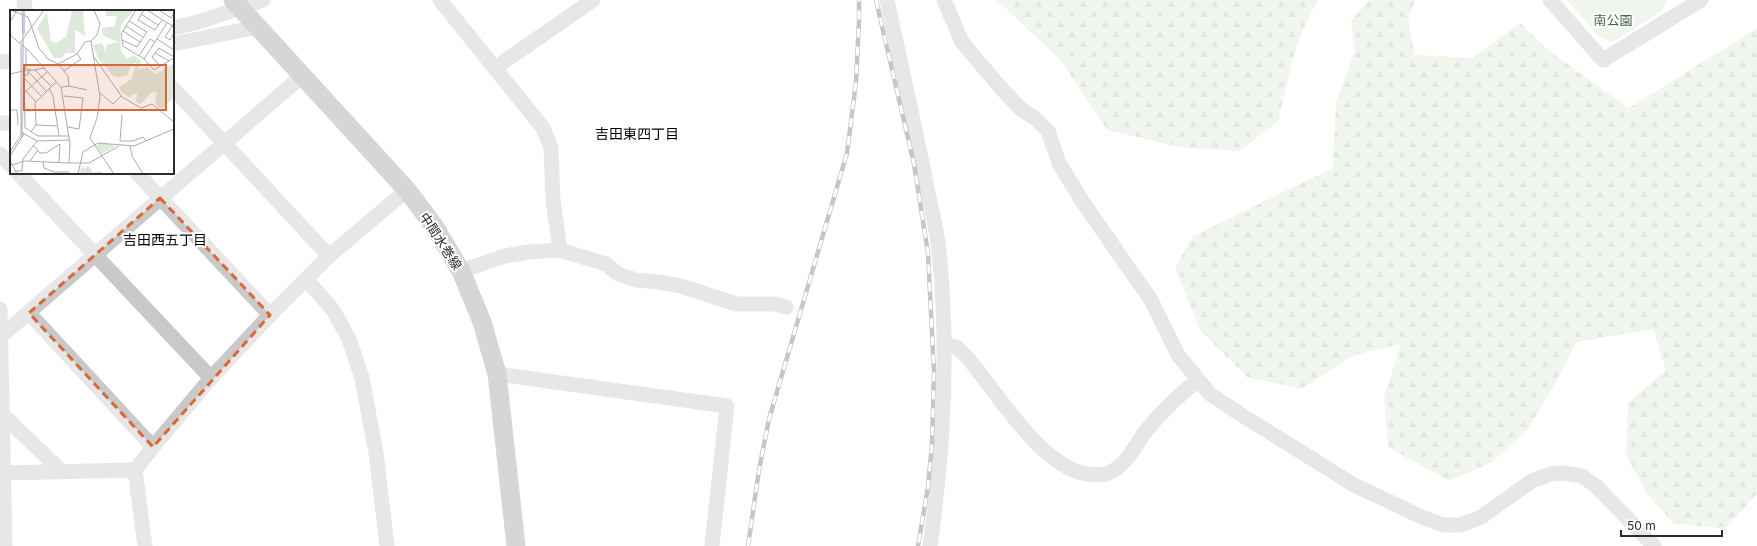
<svg xmlns="http://www.w3.org/2000/svg" width="1757" height="546" font-family="Inter,'Noto Sans JP',sans-serif">
	<style>
		.forest { fill: url(#forest-firs) }
		.park { fill: #dde9da }
		.lines { fill: none; stroke-linecap: round; stroke-linejoin: round }
		.minor { stroke: #c9c9c9; stroke-width: 15 }
		.major { stroke: #a4a4a4; stroke-width: 19 }
		.rail-casing { stroke: #818181; stroke-width: 4.5 }
		.rail { stroke: #fff; stroke-width: 3; stroke-dasharray: 9; stroke-linecap: butt }
		.marked { fill: none; stroke: #da6737; stroke-width: 3; stroke-dasharray: 8 5; stroke-linejoin: round }
		.labels { text-anchor: middle; stroke-width: 4; stroke-linejoin: round; paint-order: stroke }
		.park-label { font-size: 13px; fill: #41653d; stroke: #fff }
		.street-label { font-size: 13px; fill: #2c2c2c; stroke: #fff }
		.neighbourhood-label { font-size: 14px; fill: #000; stroke: #fff }
		.inset-river { fill: none; stroke: #c7cfe8; stroke-width: 2 }
		.inset-road { fill: none; stroke: #ababab; stroke-width: 1 }
		.view { fill: #da6737; fill-opacity: 0.15; stroke: #da6737; stroke-width: 2 }
		.inset-edge { fill: none; stroke: #2c2c2c; stroke-width: 2 }
	</style>
	<defs>
		<pattern id="forest-firs" width="22" height="20" patternUnits="userSpaceOnUse"><rect width="22" height="20" fill="#dde9da"/><path d="M5 1l3.5 6h-7zM16 11l3.5 6h-7z" fill="#bec8bb"/></pattern>
	</defs>
	<rect width="100%" height="100%" fill="#fff"/>
	<g class="forest">
		<path d="M997 0H1318L1303 29 1292 61 1278 121 1240 151 1184 148 1107 130 1062 62Z"/>
		<path d="M1369 0H1415L1408 17 1414 55 1472 58 1520 23 1548 50 1629 108 1757 28V494L1725 529 1673 523 1646 492 1626 455 1628 403 1666 370 1653 329 1577 342 1555 383 1528 429 1491 463 1449 481 1388 447 1384 397 1401 344 1354 355 1301 389 1247 377 1200 330 1175 267 1193 236 1333 168 1336 102 1355 51 1351 21Z"/>
	</g>
	<path class="park" d="M1567 0H1667L1663 10 1613 42 1601 38Z"/>
	<g class="lines">
		<g class="minor">
			<path d="M24 0 25 11"/>
			<path d="M440 0 543 128 551 148 553 200 560 250"/>
			<path d="M887 0C900 61 914 122 926 183 930 205 937 228 939 251 949 350 944 448 930 546"/>
			<path d="M944 0 962 42 1000 87 1021 109 1036 119 1048 131 1059 163 1082 201 1151 300 1178 355 1210 394 1240 414 1354 485 1424 518 1443 525H1461L1481 517 1532 481 1550 474 1563 473 1582 476 1596 486 1654 546"/>
			<path d="M1550 0 1603 60 1701 0"/>
			<path d="M173 28 202 21 263 0"/>
			<path d="M173 44 258 27"/>
			<path d="M0 62 11 61"/>
			<path d="M495 68 593 0"/>
			<path d="M173 88 329 256"/>
			<path d="M0 123H11"/>
			<path d="M0 154 11 166"/>
			<path d="M18 173 211 378"/>
			<path d="M137 173 270 315"/>
			<path d="M461 271 505 256 528 252 560 250 606 264 618 274 636 280 659 282 681 286 736 304H776L786 307"/>
			<path d="M306 279 333 310 349 339 362 378 376 453 387 546"/>
			<path d="M0 309 5 546"/>
			<path d="M29 313 153 447"/>
			<path d="M0 337 302 76"/>
			<path d="M944 344C948 345 953 346 956 347 965 352 981 375 988 384 1011 414 1048 468 1087 474 1095 475 1104 476 1111 472 1128 463 1135 445 1146 431 1161 412 1179 395 1198 380"/>
			<path d="M497 374 727 406 712 546"/>
			<path d="M1 413 61 471"/>
			<path d="M3 473 135 470"/>
			<path d="M145 546 135 470 153 447 211 378 270 315 329 256 407 190"/>
		</g>
		<path class="major" d="M233 0 407 190 434 226 461 271 482 322 497 374 516 546"/>
		<g class="rail-casing">
			<g id="rail">
				<path d="M876 0 914 164 928 253 934 372 932 444 928 487 918 546"/>
				<path d="M748 546 759 470 769 419 847 153 856 82 859 21V0"/>
			</g>
		</g>
		<use href="#rail" class="rail"/>
	</g>
	<path d="M0 0H1757V546H0ZM160 198 270 315 153 447 29 313Z" fill="#fff" fill-opacity=".55" fill-rule="evenodd"/>
	<path class="marked" d="M160 198 270 315 153 447 29 313Z"/>
	<g class="labels">
		<g class="park-label">
			<text x="1613" y="25">南公園</text>
		</g>
		<g class="street-label">
			<text transform="translate(441 241) rotate(57)" y="5">中間水巻線</text>
		</g>
		<g class="neighbourhood-label">
			<text x="637" y="139">吉田東四丁目</text>
			<text x="165" y="245">吉田西五丁目</text>
		</g>
	</g>
	<g transform="translate(10 10)">
		<rect width="164" height="164" fill="#fff"/>
		<path d="M62 0H73L75 26 65 20V43H56L51 48H44L27 19 37 2 41 31 46 33 56 27ZM97 0H124L111 15 110 26 111 41 117 49 124 45 131 51 128 60 137 57 146 64 164 53V87L153 98H149L145 92 147 82 141 83 131 94 126 92 127 83 119 87 111 82 109 77 122 69 126 53 121 54 117 65 110 67 103 66 88 48 83 35 92 33 96 42V35L108 32 94 26 92 22V18L105 16 107 6H95ZM72 156 75 159 77 156 80 157 83 163 90 161 92 164H69Z" fill="#dde9da"/>
		<path d="M89 133 105 135V136L92 144 86 136Z" fill="#dde9da"/>
		<path class="inset-river" d="M14 24V0M12 128 13 29"/>
		<path class="inset-road" d="M1 0 18 7 29 38 38 49 48 54 67 44 75 32 81 31 87 25 90 14 84 0M12 0 13 29M126 0 111 24 113 36 134 49 144 60 164 48M134 0 128 10 145 20 152 10M137 0 164 17M149 0 161 8 164 3M131 4 148 15M0 12 7 0M164 13 155 27 160 30 164 23M116 16 133 27M113 21 130 32M0 25 19 41 51 77 60 134 59 153 15 151 2 155M147 29 164 40M112 30 127 37 137 22 119 11M81 31 90 87 87 108 80 128 104 164M10 33 34 0M16 39V60M145 43 159 51M129 46 140 29 145 32M84 47 112 87 131 98 142 94 164 112M134 49 157 13M48 54 58 66 59 76M150 56 142 47 149 38 164 47M35 58 18 61V65H14L15 118 28 126H59M25 60 41 76M18 61 36 81M54 61 71 49 67 44M0 64 21 59M14 68 31 86M52 77 59 76 77 80M39 78 43 86 49 126M16 81 26 92M14 83 37 62M90 83 103 94 111 86M54 86 73 88 69 119 58 117M0 100H7L8 115M112 105 110 131H123L133 127 136 131M26 115 47 116M11 122 27 131 59 130M21 122 26 115 25 93 46 72M23 135 30 143H36L50 134M120 136 122 146 133 164M0 142 11 125V35M0 146 14 124M0 151 7 164M20 151 28 140M33 152 34 158 44 162H59M49 153 50 134M59 153H79L109 136M5 161H12L13 149 27 131M68 164 73 142 88 133 124 136 164 119"/>
		<path class="view" d="M14 55H156V100H14Z"/>
		<rect width="164" height="164" class="inset-edge"/>
	</g>
	<path d="M1621 530v6h101v-6" fill="none" stroke="#2c2c2c" stroke-width="2"/>
	<text x="1627" y="530" font-size="12" fill="#2c2c2c" stroke="#ffffff" stroke-width="3" paint-order="stroke">50 m</text>
</svg>
